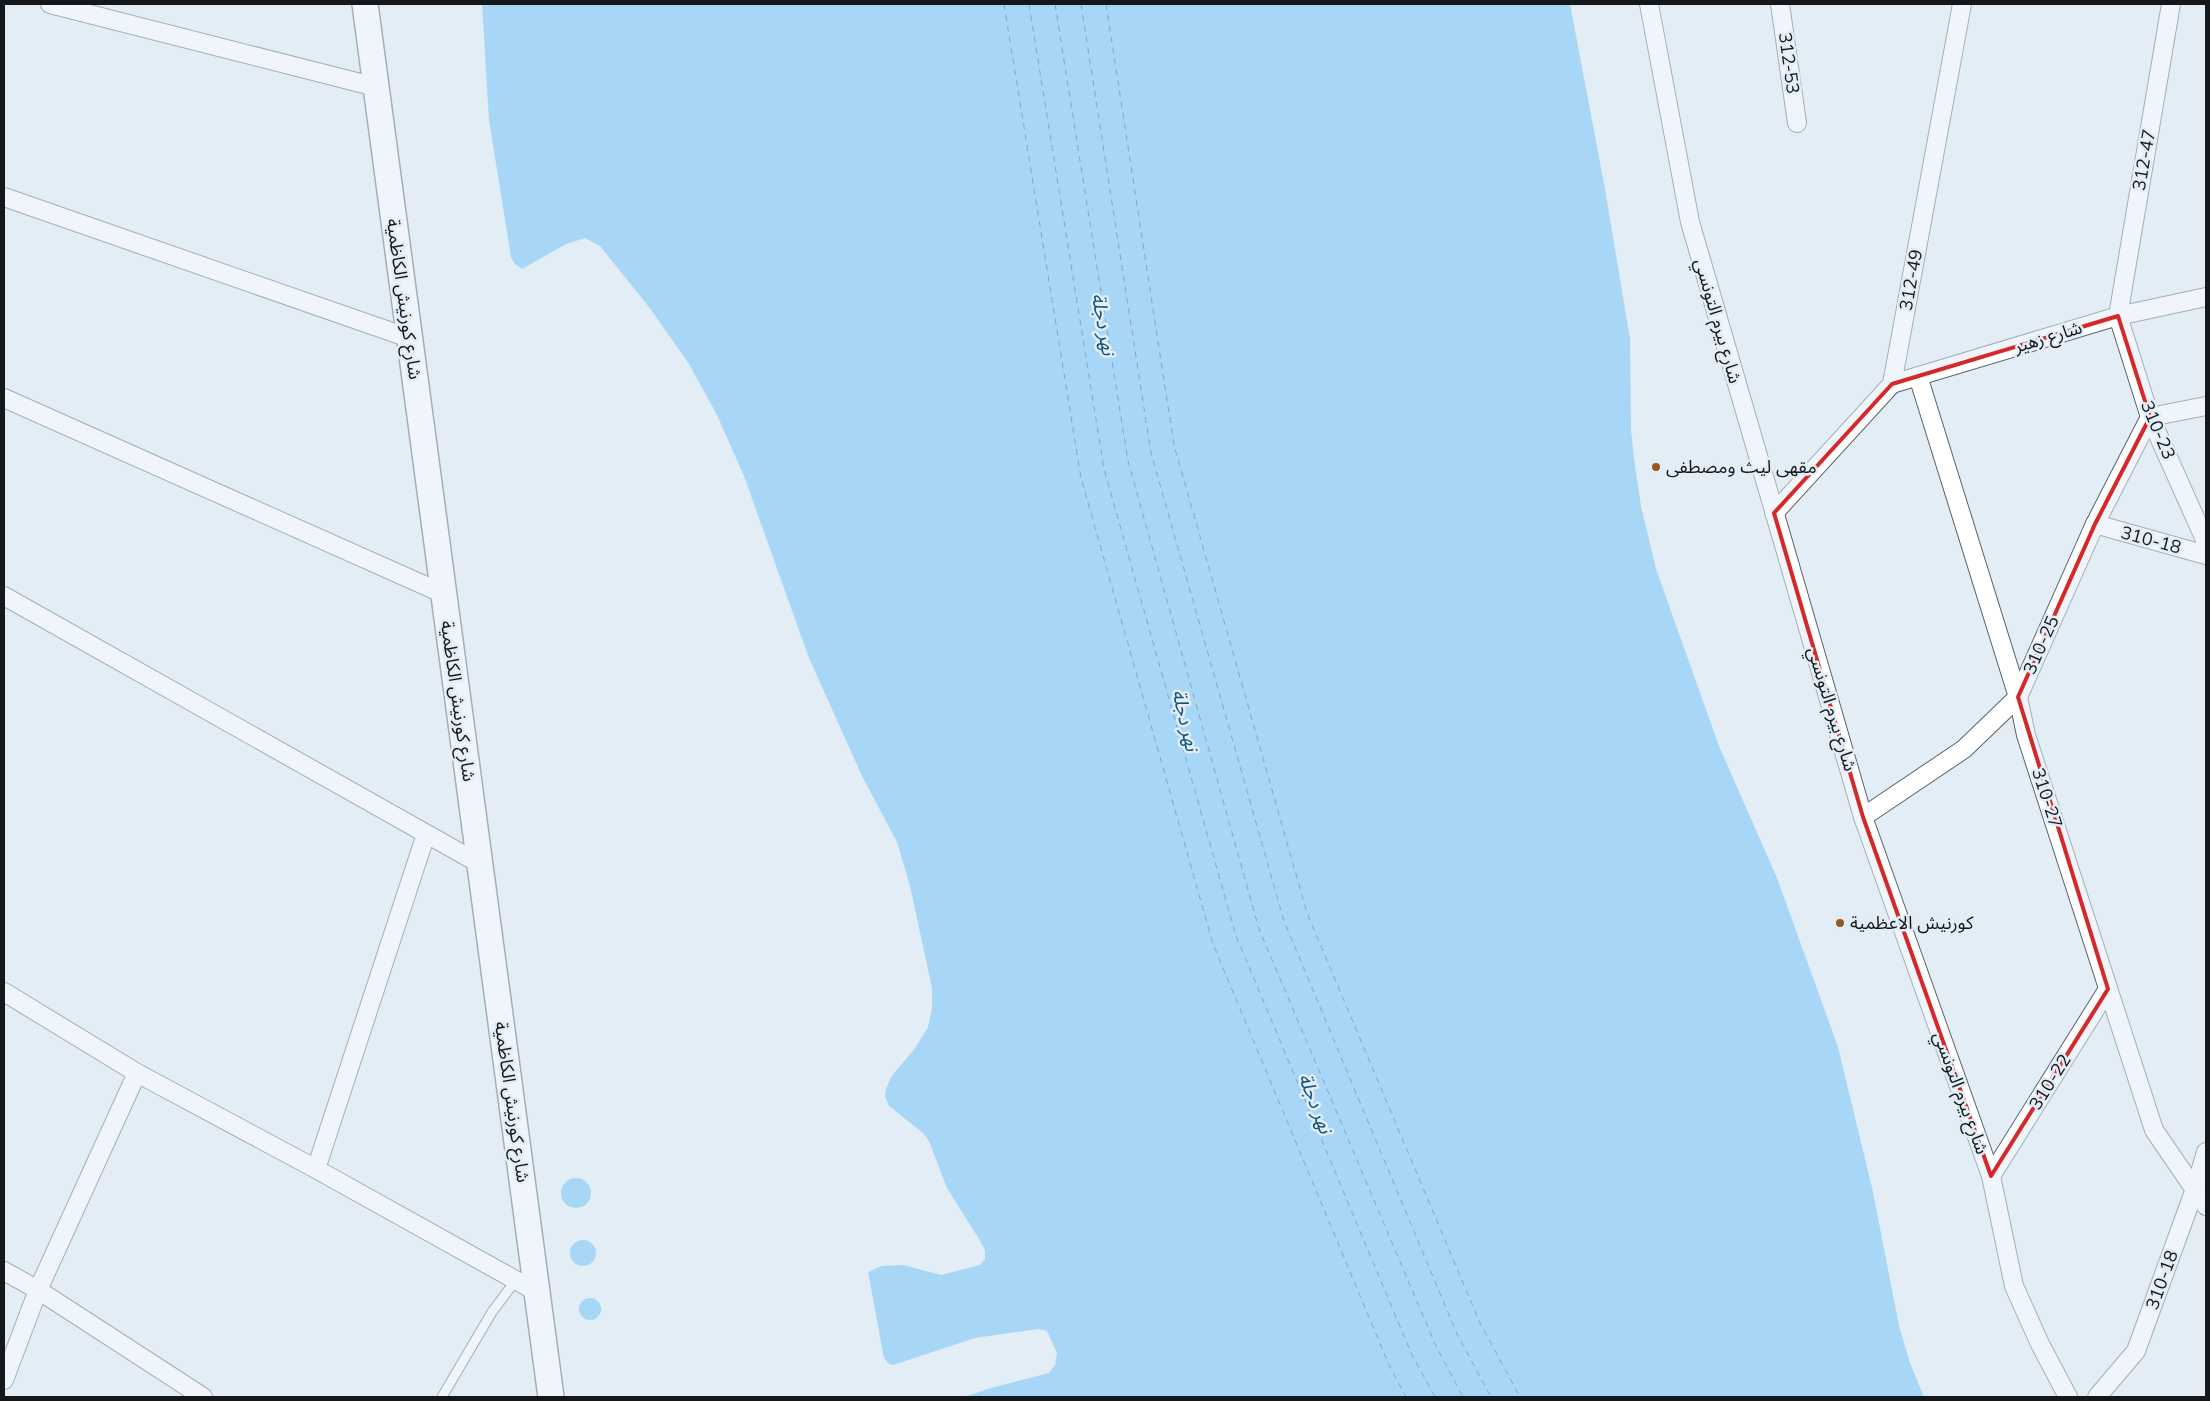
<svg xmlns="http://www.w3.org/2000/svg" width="2210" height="1401" font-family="Mulish,'Noto Sans Arabic',sans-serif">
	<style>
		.water { fill: #62bbf8 }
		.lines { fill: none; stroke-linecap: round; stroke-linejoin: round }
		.ferry { stroke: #10547c; stroke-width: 1; stroke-dasharray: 6 5; stroke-linecap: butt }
		.lane-casing { stroke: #5a636a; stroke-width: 11 }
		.street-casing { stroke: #5a636a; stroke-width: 20 }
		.secondary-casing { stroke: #5a636a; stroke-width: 28 }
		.lane { stroke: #fff; stroke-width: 9 }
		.street { stroke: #fff; stroke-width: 18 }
		.secondary { stroke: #fff; stroke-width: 25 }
		.marked { fill: none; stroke: #d62828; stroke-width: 4; stroke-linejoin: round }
		.poi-dot { fill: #975720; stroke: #e2edf5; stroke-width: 2 }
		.labels { text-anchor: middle; stroke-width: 5; stroke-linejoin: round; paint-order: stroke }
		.street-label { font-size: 18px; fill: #15181b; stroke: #e2edf5 }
		.poi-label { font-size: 18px; fill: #15181b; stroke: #e2edf5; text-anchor: start }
		.water-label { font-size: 19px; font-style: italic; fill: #10547c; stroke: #e2edf5 }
	</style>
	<rect width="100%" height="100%" fill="#e2edf5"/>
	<g class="water">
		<path d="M482 4H1570L1605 189 1630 339 1631 430 1634 459 1641 506 1656 569 1719 746 1777 878 1838 1047 1873 1192 1899 1326 1910 1363 1924 1397H964L991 1388 1049 1373 1055 1365 1057 1353 1047 1331 1038 1329 975 1338 893 1365 889 1364 884 1358 868 1272 882 1266 903 1265 941 1275 980 1265 985 1259V1250L979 1239 947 1188 929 1141 923 1133 889 1106 885 1096 886 1089 891 1077 916 1047 928 1027 932 1009V988L910 886 897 842 862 776 809 658 744 476 717 415 689 364 649 307 600 246 585 238 566 244 522 269 515 264 511 257 489 120Z"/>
		<circle cx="576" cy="1193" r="15"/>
		<circle cx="583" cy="1253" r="13"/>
		<circle cx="590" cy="1309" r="11"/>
	</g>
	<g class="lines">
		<g class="ferry">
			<path d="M1004 4 1081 478 1213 944 1389 1365 1406 1397"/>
			<path d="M1029 4 1104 469 1236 936 1412 1355 1435 1397"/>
			<path d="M1055 4 1128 461 1259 929 1435 1344 1463 1397"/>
			<path d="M1081 4 1151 453 1284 921 1457 1334 1491 1397"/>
			<path d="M1106 4 1174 445 1307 913 1480 1323 1520 1397"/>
		</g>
		<g class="lane-casing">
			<path id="lane" d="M442 1397 492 1312 516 1280"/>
		</g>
		<g class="street-casing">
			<g id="street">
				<path d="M50 4 376 87"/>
				<path d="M1649 4 1690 222 1863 817 1991 1176 2014 1286 2040 1344 2068 1397"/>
				<path d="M1780 4 1797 123"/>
				<path d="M2171 4 2118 316 2150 417 2206 542"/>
				<path d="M4 197 409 338"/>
				<path d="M1918 376 2018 697 2026 735 2154 1130 2206 1206"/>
				<path d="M1892 384 2118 316 2206 297"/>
				<path d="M4 398 444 594"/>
				<path d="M1774 513 1892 384 1962 4"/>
				<path d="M2095 524 2206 555"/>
				<path d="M4 596 480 864"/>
				<path d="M1863 817 1964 749 2018 697 2095 524 2150 417 2206 406"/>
				<path d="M4 992 137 1073 316 1169 537 1292"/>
				<path d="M316 1169 426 834"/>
				<path d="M1991 1176 2108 989"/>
				<path d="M4 1271 38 1290 203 1397"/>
				<path d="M4 1380 38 1290 137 1073"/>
				<path d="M2097 1397 2136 1351 2195 1189 2206 1152"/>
			</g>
		</g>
		<g class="secondary-casing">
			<path id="secondary" d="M365 4 551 1397"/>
		</g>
		<use href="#lane" class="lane"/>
		<use href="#street" class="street"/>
		<use href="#secondary" class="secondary"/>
	</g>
	<path d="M0 0H2210V1401H0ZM2118 316 2150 417 2095 524 2018 697 2108 989 1991 1176 1863 817 1774 513 1892 384Z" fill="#e2edf5" fill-opacity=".55" fill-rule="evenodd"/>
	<path class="marked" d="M2118 316 2150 417 2095 524 2018 697 2108 989 1991 1176 1863 817 1774 513 1892 384Z"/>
	<g class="poi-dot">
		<circle cx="1656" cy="467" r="5"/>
		<circle cx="1840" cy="923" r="5"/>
	</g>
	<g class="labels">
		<g class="street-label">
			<text transform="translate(1789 63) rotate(82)" y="6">312-53</text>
			<text transform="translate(2144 160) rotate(-80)" y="6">312-47</text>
			<text transform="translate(1911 280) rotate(-80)" y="6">312-49</text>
			<text transform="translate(404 299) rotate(82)" y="6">شارع كورنيش الكاظمية</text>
			<text transform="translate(1718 321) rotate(74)" y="6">شارع بيرم التونسي</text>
			<text transform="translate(2048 337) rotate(-17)" y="6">شارع زهير</text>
			<text transform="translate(2158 430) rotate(67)" y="6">310-23</text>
			<text transform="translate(2151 540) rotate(15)" y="6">310-18</text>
			<text transform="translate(2041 645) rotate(-66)" y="6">310-25</text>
			<text transform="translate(458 701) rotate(82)" y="6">شارع كورنيش الكاظمية</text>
			<text transform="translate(1832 709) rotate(73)" y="6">شارع بيرم التونسي</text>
			<text transform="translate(2047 798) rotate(72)" y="6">310-27</text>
			<text transform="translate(2050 1082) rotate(-58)" y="6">310-22</text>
			<text transform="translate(1961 1093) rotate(70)" y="6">شارع بيرم التونسي</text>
			<text transform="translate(512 1102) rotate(82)" y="6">شارع كورنيش الكاظمية</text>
			<text transform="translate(2162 1280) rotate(-70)" y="6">310-18</text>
		</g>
		<g class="poi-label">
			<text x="1666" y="473">مقهى ليث ومصطفى</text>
			<text x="1850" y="929">كورنيش الاعظمية</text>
		</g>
		<g class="water-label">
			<text transform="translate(1104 324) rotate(80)" y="7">نهر دجلة</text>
			<text transform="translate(1186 720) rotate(77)" y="7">نهر دجلة</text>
			<text transform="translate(1316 1103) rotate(69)" y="7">نهر دجلة</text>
		</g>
	</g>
	<rect width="2210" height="1401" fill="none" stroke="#15181b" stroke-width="10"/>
</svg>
